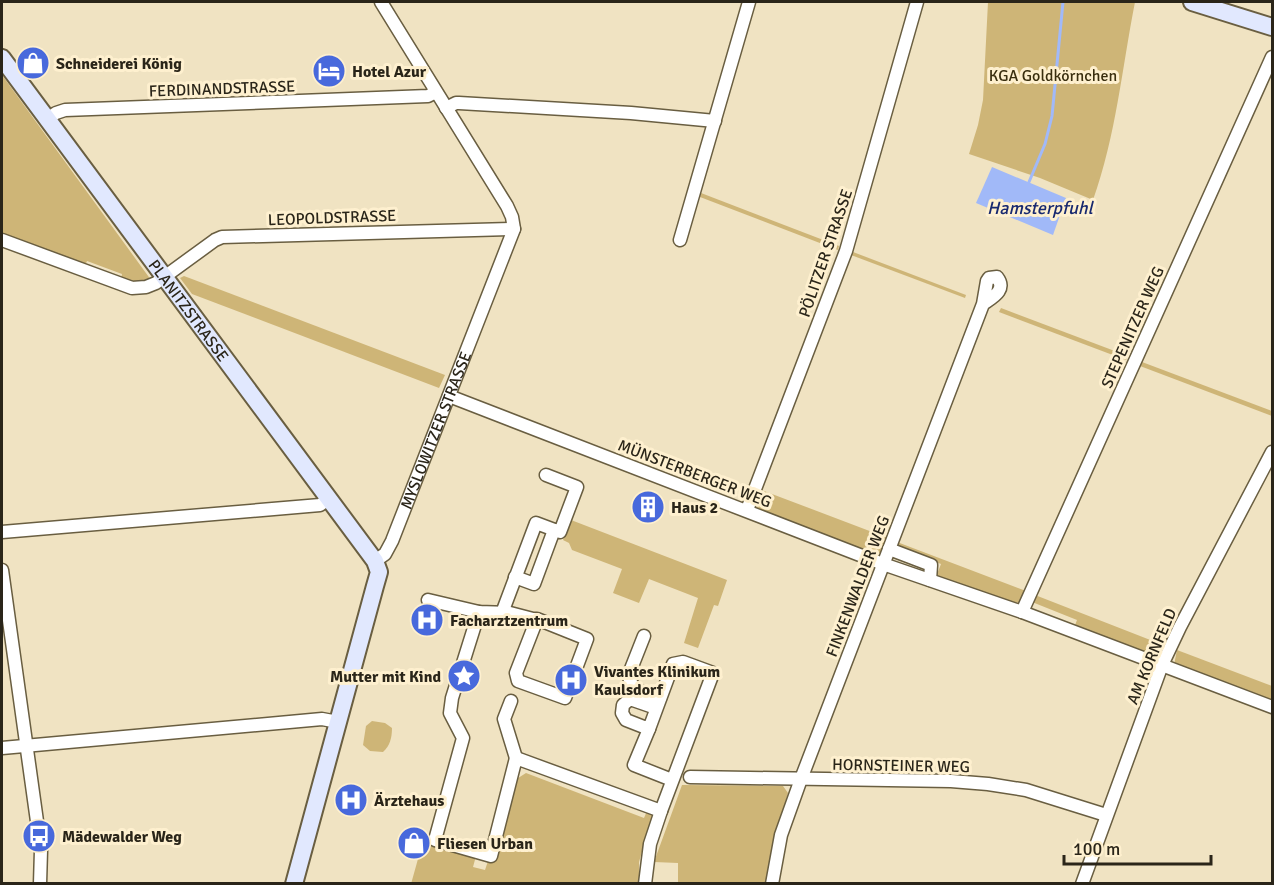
<svg xmlns="http://www.w3.org/2000/svg" width="1274" height="885" font-family="Signika,sans-serif">
	<style>
		.green { fill: #ceb577 }
		.water { fill: #a1b9f8 }
		.lines { fill: none; stroke-linecap: round; stroke-linejoin: round }
		.stream { stroke: #a1b9f8; stroke-width: 3 }
		.street-casing { stroke: #695e41; stroke-width: 15 }
		.secondary-casing { stroke: #695e41; stroke-width: 20 }
		.street { stroke: #fff; stroke-width: 12 }
		.secondary { stroke: #e1e8fe; stroke-width: 16 }
		.labels { text-anchor: middle; stroke-width: 6; stroke-linejoin: round; paint-order: stroke }
		.poi-label { font-size: 16px; font-weight: bold; fill: #2a2519; stroke: #fef0cf; text-anchor: start }
		.park-label { font-size: 16px; fill: #392e0e; stroke: #fef0cf }
		.street-label { font-size: 16px; fill: #2a2519; stroke: #fef0cf }
		.water-label { font-size: 18px; font-style: italic; fill: #18296f; stroke: #fef0cf }
	</style>
	<rect width="100%" height="100%" fill="#f0e3c2"/>
	<g class="green">
		<path d="M988 2H1135C1122 68 1116 136 1093 200L1040 178 969 154 978 125 983 100Z"/>
		<path d="M2 75 151 280 143 286 121 279 122 274 87 261 85 266 2 234Z"/>
		<path d="M701 193 839 246 838 250 700 197Z"/>
		<path d="M853 252 966 295 965 298 851 255Z"/>
		<path d="M184 276 445 375 439 388 192 294 180 278Z"/>
		<path d="M1001 308 1128 356 1126 360 999 312Z"/>
		<path d="M1142 362 1272 411V416L1140 366Z"/>
		<path d="M759 489 888 538C884 548 884 555 873 554L757 509 755 502Z"/>
		<path d="M571 520 727 580 718 606 714 605 698 648 684 643 698 598 649 579 639 603 613 593 622 569 572 550 569 543 563 540Z"/>
		<path d="M897 542 1026 591 1019 602 1012 604 936 577 941 564 896 546Z"/>
		<path d="M1035 595 1158 643 1153 658 1074 628 1077 620 1032 602Z"/>
		<path d="M1177 650 1272 686V703L1174 665Z"/>
		<path d="M372 721 385 723 392 728C392 737 390 746 383 752L370 751 363 745 366 726Z"/>
		<path d="M526 773 644 818 647 811 653 813 639 862V883L411 884 423 841 476 856 473 867 485 870 515 780Z"/>
		<path d="M682 785 783 786 788 793 774 841 766 883H678V863L654 862Z"/>
	</g>
	<path class="water" d="M992 167 1066 198 1053 235 976 203Z"/>
	<g class="lines">
		<path class="stream" d="M1029 182 1045 144 1052 116 1063 2"/>
		<g class="street-casing">
			<g id="street">
				<path d="M446 108 456 103H459L631 113 715 121"/>
				<path d="M47 119 56 113 65 110 428 96 436 92"/>
				<path d="M2 240 132 288 146 287 156 283 215 240 222 237 514 229"/>
				<path d="M680 240 749 2"/>
				<path d="M449 396 883 564 1022 612 1272 707"/>
				<path d="M747 510 846 251 917 2"/>
				<path d="M2 532 320 505 328 499"/>
				<path d="M889 549 931 565 930 580"/>
				<path id="s1" d="M375 561 385 554 392 541 514 229 512 217 507 206 381 2"/>
				<path d="M2 570 41 850 40 884"/>
				<path d="M515 577 534 584 554 530"/>
				<path d="M428 600 479 612 510 613 533 619H537L587 639 565 698 518 681 516 673 537 619"/>
				<path d="M479 612 452 698 450 713 463 738 435 840 491 856 516 758 661 811"/>
				<path d="M1022 612 1272 57"/>
				<path d="M502 613 536 523 560 532 577 487 546 475"/>
				<path d="M644 636 629 674C629 691 647 693 660 698"/>
				<path d="M511 701 504 719 516 758"/>
				<path d="M649 729 634 765 672 780"/>
				<path d="M2 748 322 719 338 722"/>
				<path d="M690 777 951 781 988 784 1026 790 1106 815"/>
				<path d="M645 884 650 844 661 811 713 673 683 662 673 664 649 729 626 720 622 713 623 705 630 699 656 708"/>
				<path d="M772 884 781 835 801 779 983 304C993 297 1007 290 997 277L989 278 987 281 983 304"/>
				<path d="M1082 884 1162 665 1180 627 1272 452"/>
			</g>
		</g>
		<g class="secondary-casing">
			<g id="secondary">
				<path d="M1192 2 1272 27"/>
				<path id="s2" d="M2 58 375 561 379 572 375 586 294 884"/>
			</g>
		</g>
		<use href="#street" class="street"/>
		<use href="#secondary" class="secondary"/>
	</g>
	<defs>
		<g id="shop-disc" transform="scale(1.725)"><circle r="9.5" fill="#4869dc" stroke="#fef0cf"/><path d="M-5-2.5h2.3a2.7 3.5 0 0 1 5.4 0H5L5.5 6h-11ZM-1.5-2.5h3a1.5 2.3 0 0 0-3 0Z" fill="#fff"/></g>
		<g id="hotel-disc" transform="scale(1.725)"><circle r="9.5" fill="#4869dc" stroke="#fef0cf"/><path d="M-6-4.5h1.5V1H6V5H4.5V3h-9V5H-6ZM-4 0a1.8 1.8 0 1 1 3.6 0ZM.5 0V-2.5h3Q6-2.5 6 0Z" fill="#fff"/></g>
		<g id="building-disc" transform="scale(1.725)"><circle r="9.5" fill="#4869dc" stroke="#fef0cf"/><path d="M-4-6H4V6H1V3H-1V6H-4ZM-2.5-4.3h1.7v1.8h-1.7ZM.8-4.3h1.7v1.8H.8ZM-2.5-1h1.7V.8h-1.7ZM.8-1h1.7V.8H.8Z" fill="#fff"/></g>
		<g id="hospital-disc" transform="scale(1.725)"><circle r="9.5" fill="#4869dc" stroke="#fef0cf"/><path d="M-5-5h3v3.5h4V-5h3V5h-3V1.5h-4V5h-3Z" fill="#fff"/></g>
		<g id="sight-disc" transform="scale(1.725)"><circle r="9.5" fill="#4869dc" stroke="#fef0cf"/><path d="M0-6L1.8-2.2L6-1.7L2.9 1.2L3.7 5.4L0 3.3L-3.7 5.4L-2.9 1.2L-6-1.7L-1.8-2.2Z" fill="#fff"/></g>
		<g id="bus-disc" transform="scale(1.725)"><circle r="9.5" fill="#4869dc" stroke="#fef0cf"/><path d="M-5-6H5V4H4V6H2V4H-2V6H-4V4H-5ZM-3.5-4V0h7V-4ZM-3.5 1.2v1.5H-2V1.2ZM2 1.2v1.5H3.5V1.2Z" fill="#fff"/></g>
	</defs>
	<g fill-rule="evenodd">
		<use href="#shop-disc" x="33" y="63"/>
		<use href="#hotel-disc" x="329" y="71"/>
		<use href="#building-disc" x="648" y="507"/>
		<use href="#hospital-disc" x="427" y="620"/>
		<use href="#sight-disc" x="464" y="676"/>
		<use href="#hospital-disc" x="571" y="680"/>
		<use href="#hospital-disc" x="351" y="800"/>
		<use href="#bus-disc" x="39" y="836"/>
		<use href="#shop-disc" x="414" y="843"/>
	</g>
	<g class="labels">
		<g class="poi-label">
			<text x="56" y="69">Schneiderei König</text>
			<text x="352" y="77">Hotel Azur</text>
			<text x="671" y="513">Haus 2</text>
			<text x="450" y="626">Facharztzentrum</text>
			<text x="594" y="677">Vivantes Klinikum<tspan x="594" dy="18">Kaulsdorf</tspan></text>
			<text x="441" y="682" text-anchor="end">Mutter mit Kind</text>
			<text x="374" y="806">Ärztehaus</text>
			<text x="62" y="842">Mädewalder Weg</text>
			<text x="437" y="849">Fliesen Urban</text>
		</g>
		<g class="park-label">
			<text x="1053" y="81">KGA Goldkörnchen</text>
		</g>
		<g class="street-label">
			<text transform="translate(222 88) rotate(-2)" y="6">FERDINANDSTRASSE</text>
			<text transform="translate(332 217) rotate(-2)" y="6">LEOPOLDSTRASSE</text>
			<text transform="translate(825 253) rotate(-71)" y="6">PÖLITZER STRASSE</text>
			<text dy="6" stroke="none"><textPath href="#s2" startOffset="314">PLANITZSTRASSE</textPath></text>
			<text transform="translate(1132 327) rotate(-66)" y="6">STEPENITZER WEG</text>
			<text dy="6" stroke="none"><textPath href="#s1" startOffset="146">MYSLOWITZER STRASSE</textPath></text>
			<text transform="translate(695 473) rotate(21)" y="6">MÜNSTERBERGER WEG</text>
			<text transform="translate(857 586) rotate(-69)" y="6">FINKENWALDER WEG</text>
			<text transform="translate(1151 656) rotate(-67)" y="6">AM KORNFELD</text>
			<text transform="translate(901 765) rotate(1)" y="6">HORNSTEINER WEG</text>
		</g>
		<g class="water-label">
			<text x="1040" y="214">Hamsterpfuhl</text>
		</g>
	</g>
	<rect width="1274" height="885" fill="none" stroke="#2a2519" stroke-width="6"/>
	<path d="M1064 855v9h147v-9" fill="none" stroke="#2a2519" stroke-width="3"/>
	<text x="1073" y="855" font-size="18" fill="#2a2519" stroke="#fef0cf" stroke-width="4.5" paint-order="stroke">100 m</text>
</svg>
